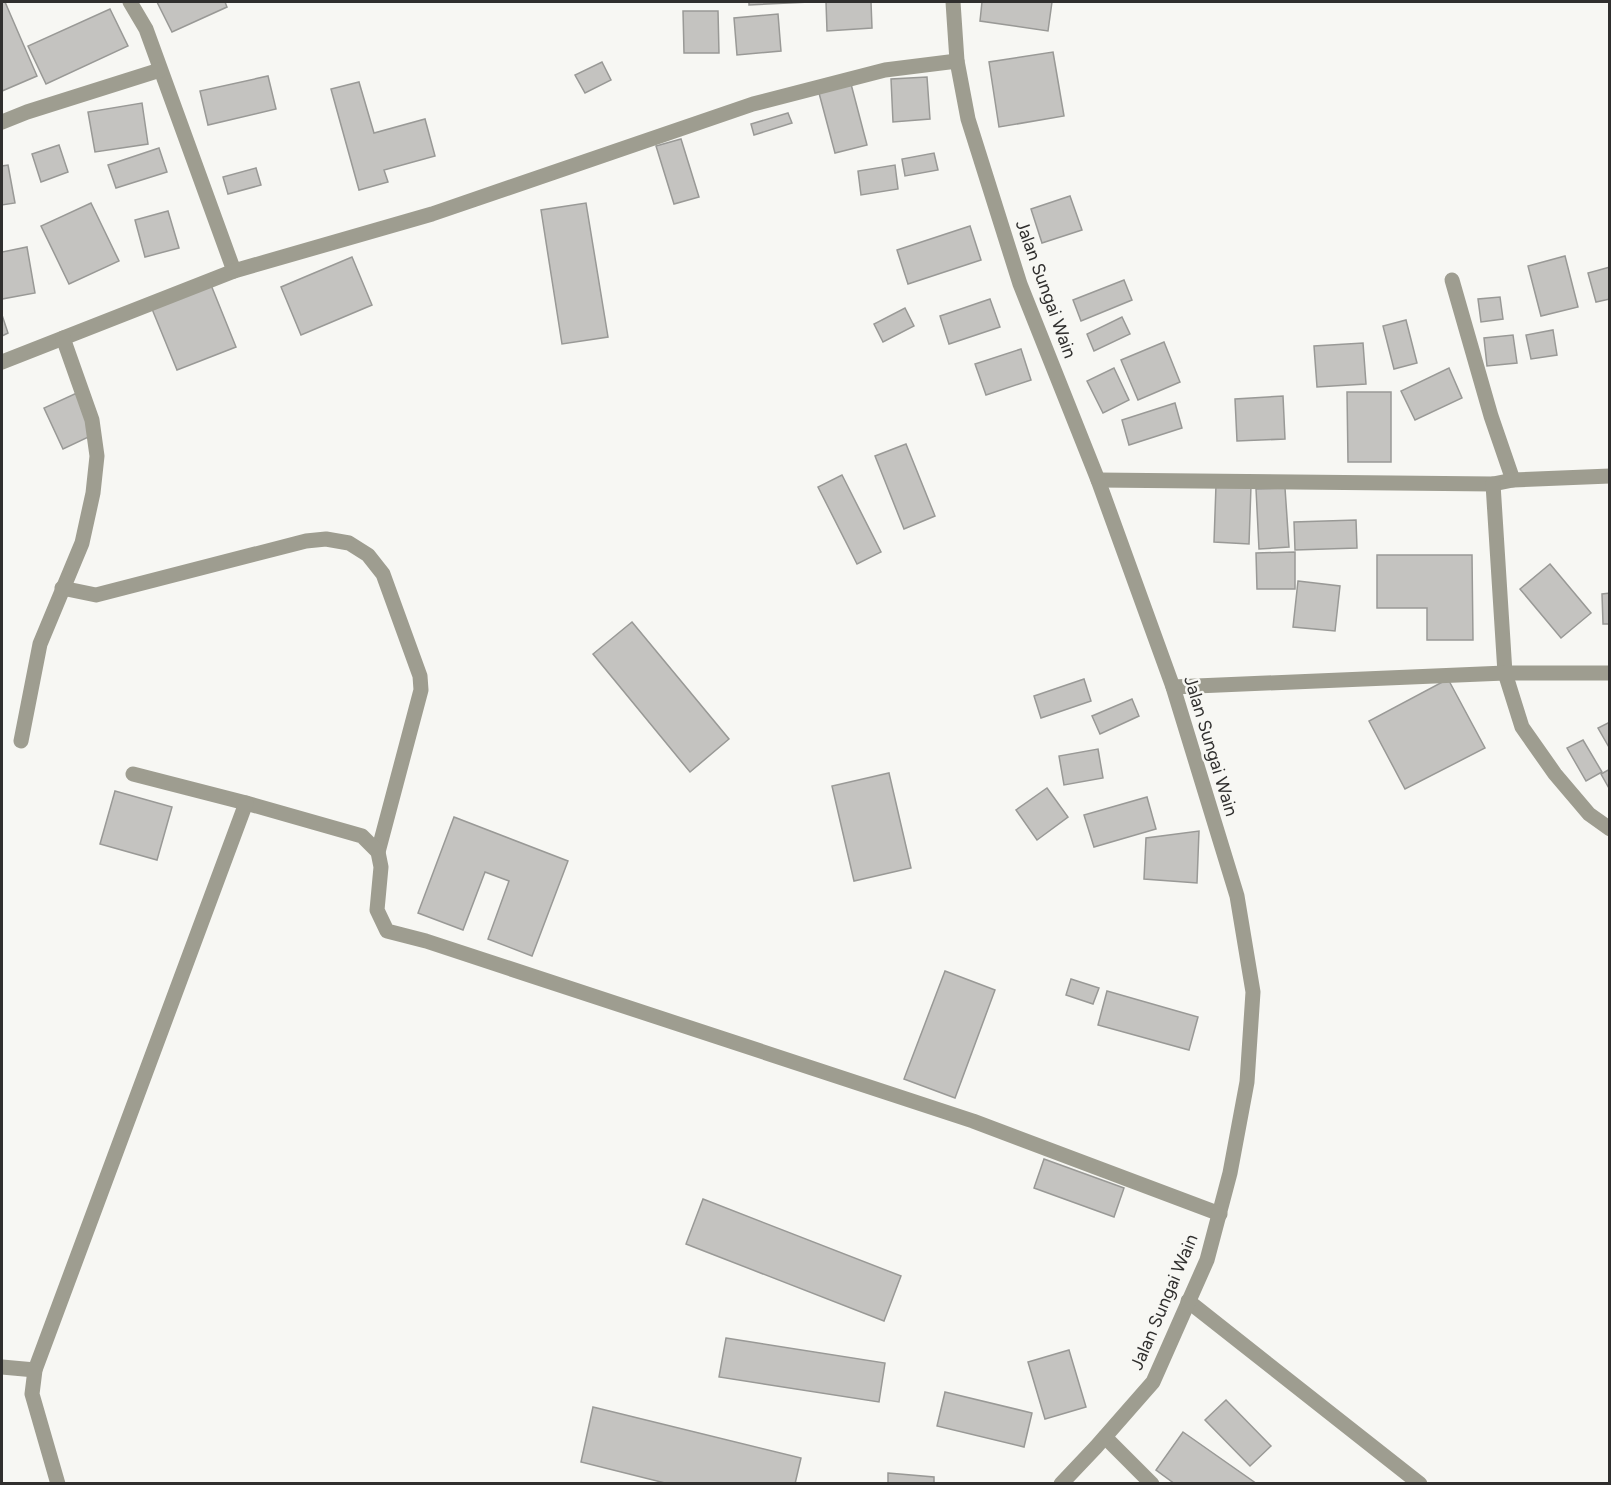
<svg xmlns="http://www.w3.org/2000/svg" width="1611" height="1485" font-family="Figtree,sans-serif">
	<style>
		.building { fill: #c4c3c0; stroke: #999996; stroke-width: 1.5 }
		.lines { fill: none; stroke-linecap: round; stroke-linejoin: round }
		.minor { stroke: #9e9d90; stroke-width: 15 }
		.tertiary { stroke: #9e9d90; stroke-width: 15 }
		.labels { text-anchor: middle; stroke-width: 5; stroke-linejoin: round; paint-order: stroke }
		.street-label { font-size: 18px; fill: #302f2e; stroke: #f7f7f3 }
	</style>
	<rect width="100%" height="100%" fill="#f7f7f3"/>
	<g class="building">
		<path d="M2 2H5L37 76 2 91Z"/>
		<path d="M157 2H225L227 7 172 32Z"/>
		<path d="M749 2H810L749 5Z"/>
		<path d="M826 2H871L872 28 827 31Z"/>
		<path d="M982 2H1052L1048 31 980 21Z"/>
		<path d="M110 9 128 46 46 84 28 46Z"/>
		<path d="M683 11H718L719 53H684Z"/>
		<path d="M778 14 781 51 737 55 734 18Z"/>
		<path d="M1053 52 1064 116 999 127 989 62Z"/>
		<path d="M602 62 611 80 585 93 575 75Z"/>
		<path d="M268 76 276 109 208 125 200 91Z"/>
		<path d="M927 77 930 119 893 122 891 79Z"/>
		<path d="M359 82 374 133 425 119 435 156 384 170 388 182 359 190 331 89Z"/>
		<path d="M851 84 867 145 835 153 819 93Z"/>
		<path d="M142 103 148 144 95 152 88 112Z"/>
		<path d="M788 113 792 123 754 135 751 124Z"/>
		<path d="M681 139 699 197 674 204 656 146Z"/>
		<path d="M59 145 68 172 41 182 32 154Z"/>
		<path d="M159 148 167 172 116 188 108 165Z"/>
		<path d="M934 153 938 170 905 176 902 159Z"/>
		<path d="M8 165 15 203 2 205V166Z"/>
		<path d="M895 165 898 189 861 195 858 171Z"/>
		<path d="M256 168 261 185 228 194 223 177Z"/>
		<path d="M1070 196 1082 230 1042 243 1031 209Z"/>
		<path d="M91 203 119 261 69 284 41 226Z"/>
		<path d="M586 203 608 337 562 344 541 210Z"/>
		<path d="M168 211 179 248 145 257 135 220Z"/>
		<path d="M970 226 981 260 908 284 897 250Z"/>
		<path d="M27 247 35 293 2 299V252Z"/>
		<path d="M1565 256 1578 307 1541 316 1528 266Z"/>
		<path d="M352 257 372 305 301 335 281 287Z"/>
		<path d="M1610 267V299L1596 302 1588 273Z"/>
		<path d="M1124 280 1132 300 1081 321 1073 300Z"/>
		<path d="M211 285 236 347 177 370 152 309Z"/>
		<path d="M1500 297 1503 319 1481 322 1478 299Z"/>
		<path d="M990 299 1000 327 949 344 940 316Z"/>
		<path d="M905 308 914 326 883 342 874 324Z"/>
		<path d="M2 315 8 333 2 336Z"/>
		<path d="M1122 317 1130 334 1094 351 1087 334Z"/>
		<path d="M1406 320 1417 363 1394 369 1383 326Z"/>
		<path d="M1553 330 1557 355 1531 359 1526 335Z"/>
		<path d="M1513 335 1517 363 1487 366 1484 338Z"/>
		<path d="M1164 342 1180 382 1138 400 1121 360Z"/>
		<path d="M1363 343 1366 384 1317 387 1314 346Z"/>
		<path d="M1021 349 1031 380 986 395 975 364Z"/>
		<path d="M1114 368 1129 400 1103 413 1087 381Z"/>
		<path d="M1449 368 1462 398 1415 420 1401 391Z"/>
		<path d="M79 392 97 433 63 449 44 408Z"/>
		<path d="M1347 392H1391V462H1348Z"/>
		<path d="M1283 396 1285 439 1237 441 1235 399Z"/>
		<path d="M1175 403 1182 428 1129 445 1122 420Z"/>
		<path d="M906 444 935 516 904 529 875 456Z"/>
		<path d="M842 475 881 552 857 564 818 487Z"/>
		<path d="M1216 485 1251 486 1249 544 1214 542Z"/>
		<path d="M1285 488 1289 547 1259 549 1256 489Z"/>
		<path d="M1356 520 1357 548 1295 550 1294 522Z"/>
		<path d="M1295 552V589H1257L1256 553Z"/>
		<path d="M1377 555H1472L1473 640H1427V608H1377Z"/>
		<path d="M1550 564 1591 613 1561 638 1520 589Z"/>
		<path d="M1298 581 1340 586 1335 631 1293 627Z"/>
		<path d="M1610 593V624H1603L1602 594Z"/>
		<path d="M632 622 729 739 690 772 593 654Z"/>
		<path d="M1084 679 1091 701 1041 718 1034 696Z"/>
		<path d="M1448 679 1485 748 1405 789 1369 721Z"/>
		<path d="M1132 699 1139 716 1100 734 1092 716Z"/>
		<path d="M1610 722V749L1598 728Z"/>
		<path d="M1583 740 1602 772 1586 781 1567 748Z"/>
		<path d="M1098 749 1103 778 1064 785 1059 756Z"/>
		<path d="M1610 769V790L1601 774Z"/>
		<path d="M889 773 911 868 854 881 832 786Z"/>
		<path d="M1047 788 1068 817 1037 840 1016 810Z"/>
		<path d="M115 791 172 807 157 860 100 844Z"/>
		<path d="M1147 797 1156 829 1094 847 1084 815Z"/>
		<path d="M454 817 568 861 532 956 488 939 509 881 485 872 463 930 418 913Z"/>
		<path d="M1199 831 1197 883 1144 879 1146 838Z"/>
		<path d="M945 971 995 990 955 1098 904 1079Z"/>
		<path d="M1071 979 1099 988 1093 1004 1066 995Z"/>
		<path d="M1107 991 1198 1017 1189 1050 1098 1025Z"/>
		<path d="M1044 1159 1124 1188 1114 1217 1034 1188Z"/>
		<path d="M703 1199 901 1276 884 1321 686 1244Z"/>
		<path d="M726 1338 885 1363 879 1402 719 1377Z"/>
		<path d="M1069 1350 1086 1407 1045 1419 1028 1362Z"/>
		<path d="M945 1392 1032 1413 1024 1447 937 1426Z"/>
		<path d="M1226 1400 1271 1446 1250 1466 1205 1420Z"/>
		<path d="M593 1407 801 1458 795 1484H669L581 1462Z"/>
		<path d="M1183 1432 1257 1484H1175L1156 1470Z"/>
		<path d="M888 1473 934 1477V1484H888Z"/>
	</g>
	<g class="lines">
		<g class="minor">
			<path d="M130 2 146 29 234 271 432 214 753 104 885 70 957 61"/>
			<path d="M2 122 27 112 160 70"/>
			<path d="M1452 280 1491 416 1513 480"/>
			<path d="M2 362 234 271"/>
			<path d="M1098 480 1493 484 1513 480 1610 476"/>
			<path d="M1493 484 1505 673 1522 727 1555 774 1589 814 1610 829"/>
			<path d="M62 588 96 595 306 541 326 539 349 543 368 555 383 574 420 676 421 690 378 852"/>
			<path d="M1173 687 1505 673H1610"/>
			<path d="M21 741 40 644 82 543 93 493 97 456 92 420 63 338"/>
			<path d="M133 774 246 803 362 836 378 852 381 867 377 910 387 931 426 941 973 1121 1220 1214"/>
			<path d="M1188 1301 1420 1484"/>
			<path d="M2 1367 35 1370"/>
			<path d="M1105 1437 1152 1484"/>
			<path d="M58 1484 32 1394 35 1370 246 803"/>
		</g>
		<path class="tertiary" d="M953 2 957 61 968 119 1020 284 1098 480 1173 687 1237 896 1253 992 1247 1082 1230 1173 1207 1260 1153 1382 1096 1447 1061 1484"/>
	</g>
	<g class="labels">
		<g class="street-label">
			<text transform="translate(1046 289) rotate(70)" y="6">Jalan Sungai Wain</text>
			<text transform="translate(1211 746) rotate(73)" y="6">Jalan Sungai Wain</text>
			<text transform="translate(1164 1302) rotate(-67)" y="6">Jalan Sungai Wain</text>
		</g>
	</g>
	<rect width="1611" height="1485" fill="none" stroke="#302f2e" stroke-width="6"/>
</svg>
